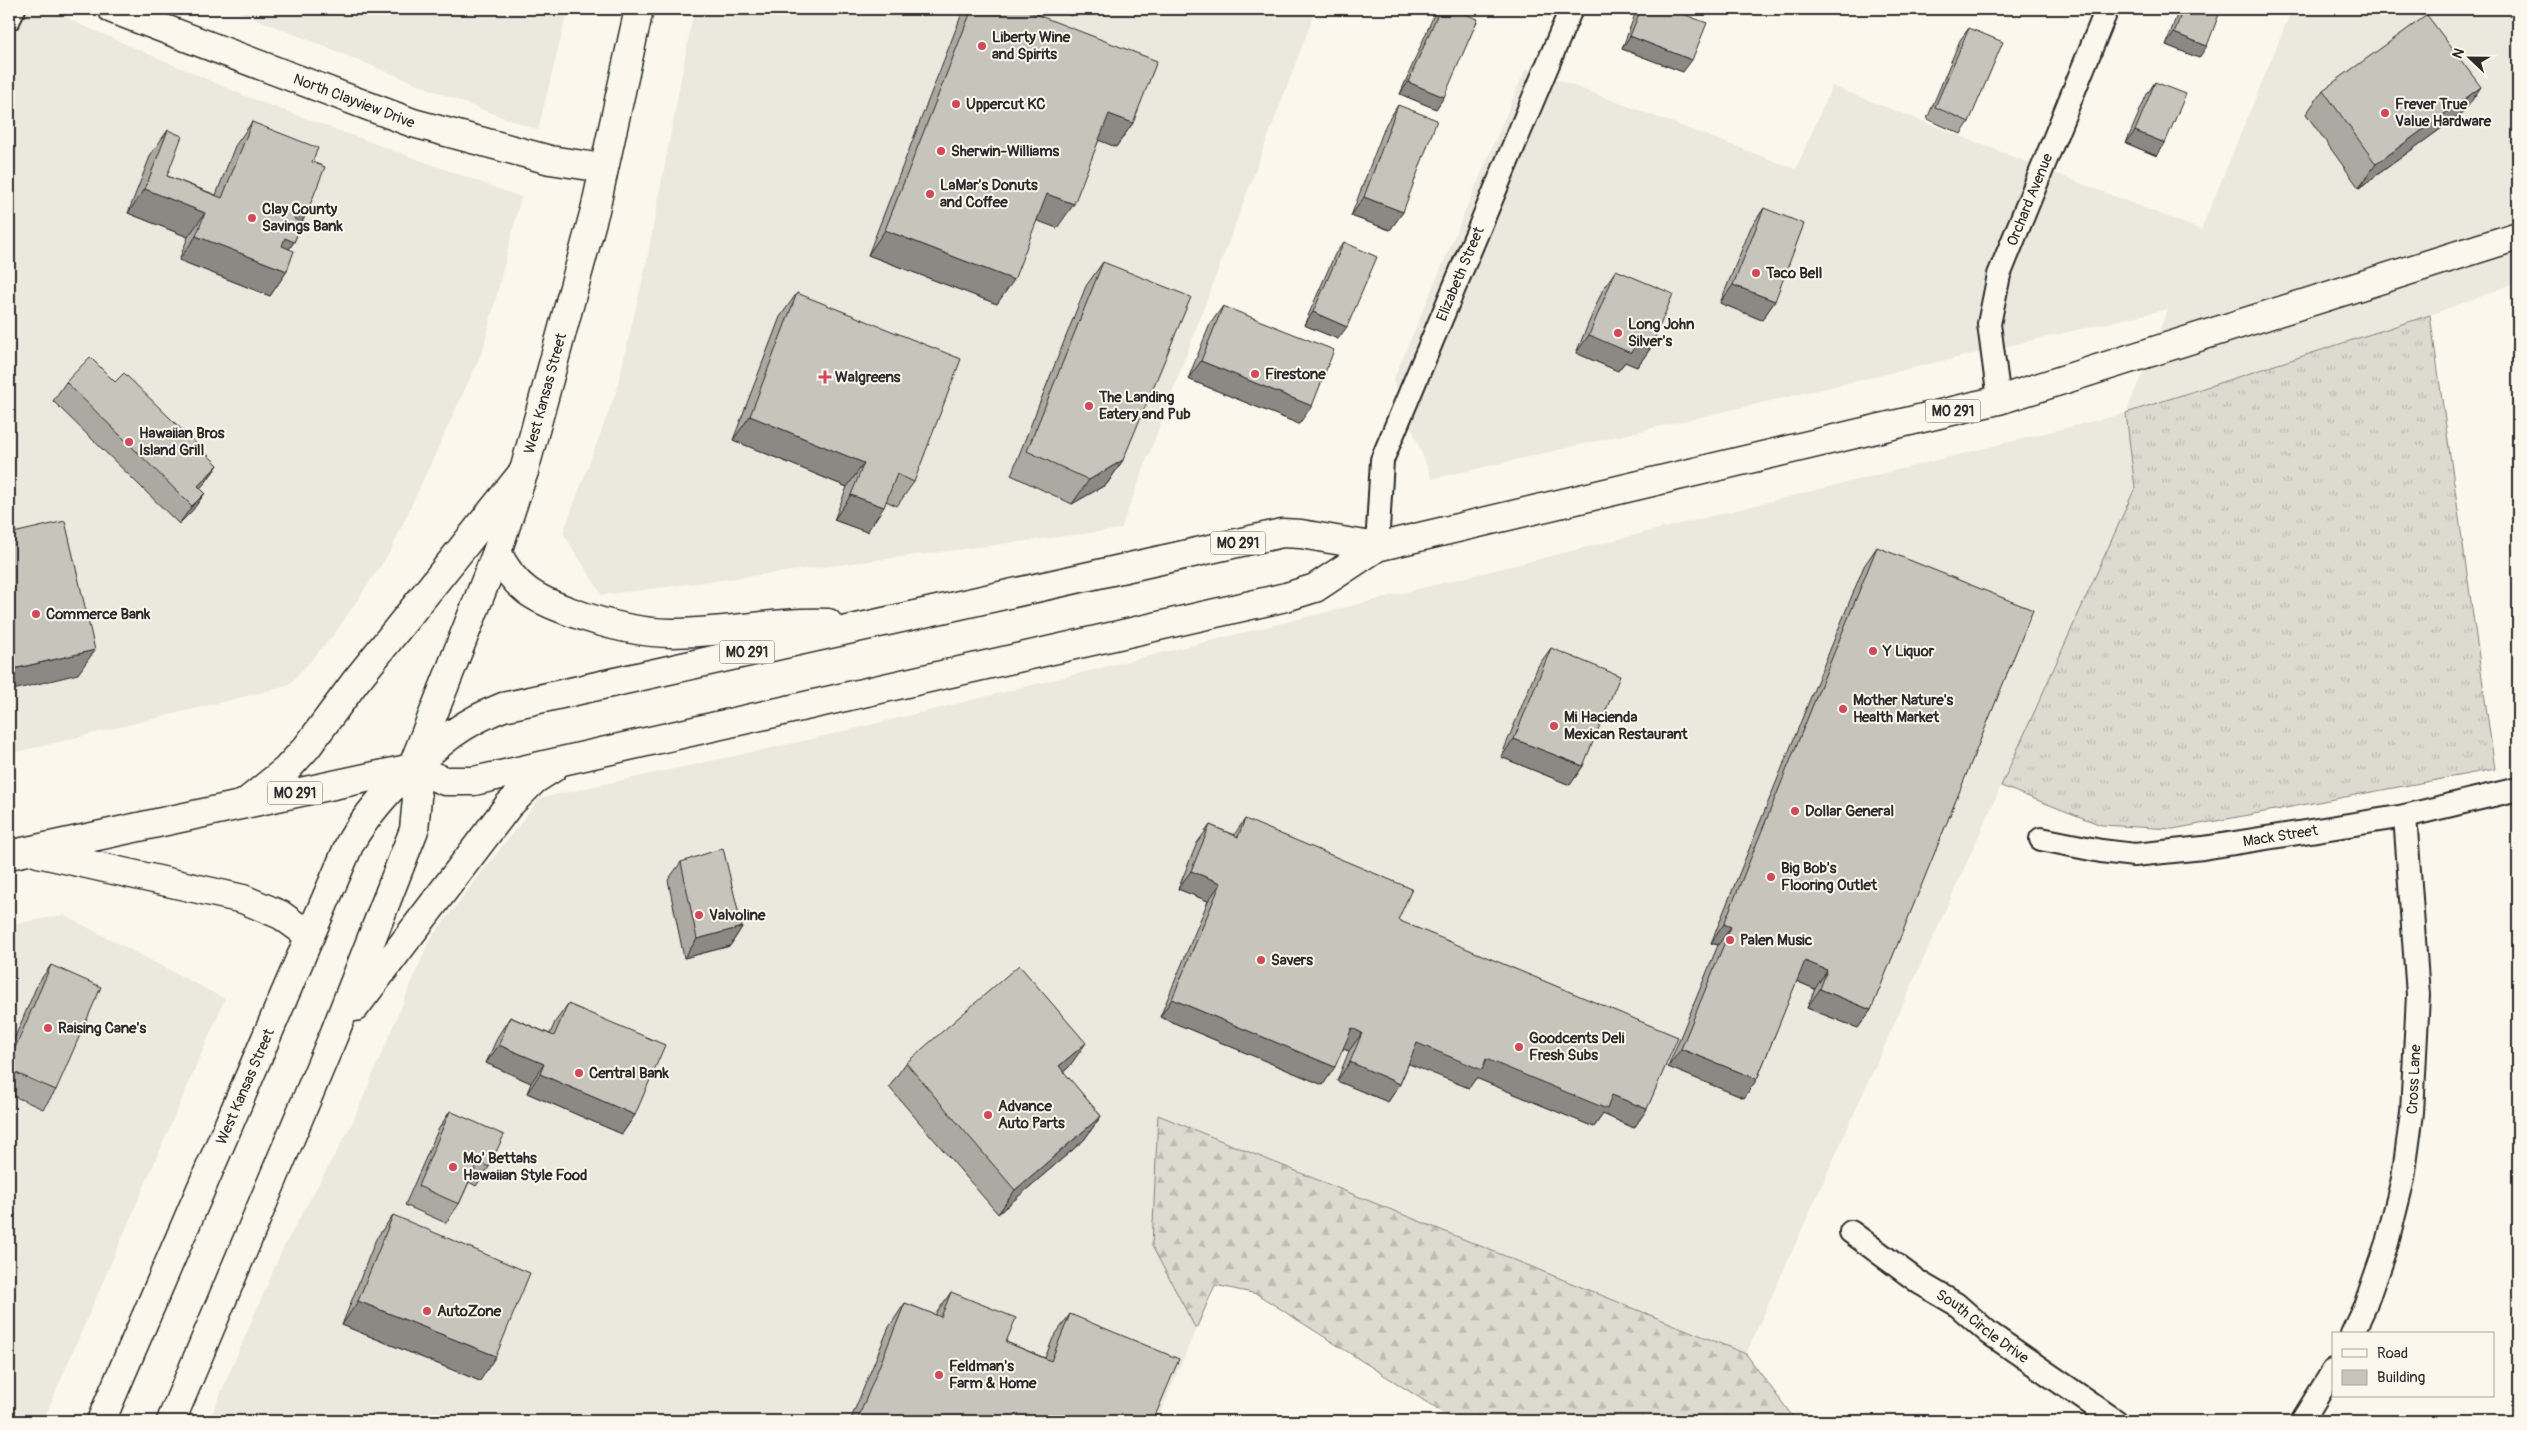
<svg xmlns="http://www.w3.org/2000/svg" width="2527" height="1430" font-family="Pangolin,sans-serif">
	<style>
		.built { fill: #ebe8de }
		.grass { fill: url(#grass-tufts); stroke: #84827e }
		.forest { fill: url(#forest-firs); stroke: #84827e }
		.lines { fill: none; stroke-linecap: round; stroke-linejoin: round }
		.street-casing { stroke: #2b2b2b; stroke-width: 26 }
		.secondary-casing { stroke: #2b2b2b; stroke-width: 31 }
		.primary-casing { stroke: #2b2b2b; stroke-width: 31 }
		.highway-casing { stroke: #2b2b2b; stroke-width: 31 }
		.street { stroke: #fbf7ec; stroke-width: 22 }
		.secondary { stroke: #fbf7ec; stroke-width: 28 }
		.primary { stroke: #fbf7ec; stroke-width: 28 }
		.highway { stroke: #fbf7ec; stroke-width: 28 }
		.wall { fill: #aba9a2; stroke: #2b2b2b }
		.shaded-wall { fill: #8b8984; stroke: #2b2b2b }
		.building { fill: #c7c4bc; stroke: #2b2b2b }
		.poi-dot { fill: #d1495b; stroke: #fbf7ec; stroke-width: 2 }
		.labels { text-anchor: middle; stroke-width: 4; stroke-linejoin: round; paint-order: stroke }
		.shield { fill: #fbf7ec; stroke: #696865; stroke-width: 1 }
		.shield-label { font-size: 14px; font-weight: bold; fill: #2b2b2b }
		.poi-label { font-size: 15px; font-weight: bold; fill: #2b2b2b; stroke: #fbf7ec; text-anchor: start }
		.street-label { font-size: 15px; fill: #2b2b2b; stroke: #fbf7ec }
	</style>
	<defs>
		<pattern id="grass-tufts" width="24" height="20" patternUnits="userSpaceOnUse" patternTransform="scale(1.25)"><rect width="24" height="20" fill="#dddad0"/><path d="M3 7l-1-3M5 7V3M7 7l1-3M15 17l-1-3M17 17v-4M19 17l1-3" fill="none" stroke="#bebbb3"/></pattern>
		<pattern id="forest-firs" width="22" height="20" patternUnits="userSpaceOnUse" patternTransform="scale(1.25)"><rect width="22" height="20" fill="#dddad0"/><path d="M5 1l3.5 6h-7zM16 11l3.5 6h-7z" fill="#bebbb3"/></pattern>
	</defs>
	<rect width="100%" height="100%" fill="#fbf7ec"/>
	<filter id="ink" filterUnits="userSpaceOnUse"><feTurbulence type="fractalNoise" baseFrequency=".02" numOctaves="2"/><feDisplacementMap in="SourceGraphic" scale="10" xChannelSelector="R" yChannelSelector="G"/><feConvolveMatrix kernelMatrix="1 2 1 2 8 2 1 2 1" color-interpolation-filters="sRGB"/></filter>
	<g filter="url(#ink)">
		<g class="built">
			<path d="M9 9H55L75 22 250 98 521 197 483 350 390 552 335 633 288 686 9 754Z"/>
			<path d="M231 9H568L538 130 467 104Z"/>
			<path d="M694 9H1316L1121 529 602 595 563 533 616 392 646 265Z"/>
			<path d="M2292 9H2518V282L2290 368 2126 413 2135 488 1746 1354 1158 1115 1152 1246 1196 1329 1157 1421H209L282 1250 352 1124 430 939 540 798 808 740 948 706 2126 413 2168 309 1432 479 1393 381 1526 68 1796 169 1832 86 2201 230Z"/>
			<path d="M64 915 225 999 43 1421H9V925Z"/>
		</g>
		<path class="grass" d="M2430 315 2495 769 2173 829 2101 825 2001 786 2135 488 2126 413Z"/>
		<path class="forest" d="M1158 1115 1746 1354 1796 1421H1456L1257 1294 1215 1285 1196 1329 1152 1246Z"/>
		<g class="lines">
			<g class="street-casing">
				<g id="street">
					<path d="M9 19 14 9"/>
					<path id="s1" d="M1999 400 1989 324 1999 275 2107 9"/>
					<path id="s2" d="M1377 547 1382 460 1571 9"/>
					<path id="s3" d="M2041 839 2101 851 2134 855 2203 848 2405 816 2518 789"/>
					<path id="s4" d="M1851 1232 1920 1283 1956 1304 1989 1333 2116 1421"/>
					<path id="s5" d="M2352 1334 2365 1306 2387 1243 2403 1179 2412 1113 2418 995 2405 816"/>
					<path d="M2302 1421 2333 1371"/>
				</g>
			</g>
			<g class="secondary-casing">
				<g id="secondary">
					<path id="s6" d="M112 9 413 123 550 160 603 168"/>
					<path id="s7" d="M412 768 497 552 524 471 595 210 639 9"/>
				</g>
			</g>
			<g class="primary-casing">
				<g id="primary">
					<path d="M244 804 286 770 307 747 355 682 524 471"/>
					<path d="M38 853 243 899 281 915 310 936"/>
					<path d="M9 855 412 768"/>
				</g>
			</g>
			<g class="highway-casing">
				<g id="highway">
					<path d="M497 552C515 589 535 599 571 612 604 624 637 633 672 633 725 633 774 621 828 623"/>
					<path d="M412 768 445 781H474L1286 597 1315 588 1377 547 1999 400 2518 236"/>
					<path d="M355 1007 508 806 534 780 553 768"/>
					<path id="s8" d="M101 1421 350 843C367 814 386 792 411 769 443 740 462 723 503 707L1282 533 1301 534 1377 547"/>
					<path d="M171 1421 335 1032 414 830 417 798 412 768"/>
				</g>
			</g>
			<use href="#street" class="street"/>
			<use href="#secondary" class="secondary"/>
			<use href="#primary" class="primary"/>
			<use href="#highway" class="highway"/>
		</g>
		<g class="wall">
			<path d="M966 9H1022L1133 123 1116 147 1099 140 1057 228 1037 220 997 304 868 255 961 16Z"/>
			<path d="M1438 9H1452L1444 97 1436 109 1400 94 1433 17Z"/>
			<path d="M1637 9H1686L1683 14V72L1622 49Z"/>
			<path d="M2179 9H2221L2199 58 2166 45Z"/>
			<path d="M1969 28V122L1961 134 1927 119 1960 40Z"/>
			<path d="M2155 82 2165 143 2157 156 2126 143 2147 94Z"/>
			<path d="M2323 90 2464 112 2359 188 2306 114Z"/>
			<path d="M1398 105 1403 212 1390 230 1351 216 1386 124Z"/>
			<path d="M252 122 312 162 306 215 302 222 294 242 289 249 287 271 270 296 179 260 188 237 128 213 151 154 168 130 167 176 216 195 235 146Z"/>
			<path d="M1764 208 1775 301 1762 320 1720 303 1751 227Z"/>
			<path d="M1344 242 1338 339 1304 325 1335 254Z"/>
			<path d="M1103 262 1123 460 1107 484 1072 504 1011 475 1086 286Z"/>
			<path d="M1616 270 1650 349 1637 367 1625 362 1618 371 1576 353 1603 289Z"/>
			<path d="M797 293 914 482 897 506 886 501 867 532 834 520 847 487 733 440 780 317Z"/>
			<path d="M1223 306 1299 424 1188 379 1210 324Z"/>
			<path d="M66 382H115L218 465 205 483 200 488 205 493 192 511 179 524 53 401Z"/>
			<path d="M1877 547 1871 1010 1858 1028 1807 1008 1815 989 1796 981 1757 1079 1744 1098 1668 1067 1718 945 1711 943 1864 566Z"/>
			<path d="M1551 648 1583 766 1570 785 1501 757 1538 666Z"/>
			<path d="M1245 819 1398 920 1647 1109 1634 1128 1603 1114 1594 1127 1476 1078 1469 1088 1409 1063 1400 1084 1388 1102 1337 1081 1349 1051 1343 1049 1323 1085 1160 1017 1208 901 1178 889 1197 843 1210 825 1234 835Z"/>
			<path d="M681 862 742 927 730 946 684 958 668 880Z"/>
			<path d="M51 965 56 1090 43 1109 9 1094V1051L38 983Z"/>
			<path d="M568 1004 635 1115 622 1134 527 1093 531 1083 486 1063 498 1036 510 1017 550 1034 555 1022Z"/>
			<path d="M906 1063 1069 1067 1063 1072 1101 1116 1084 1140 998 1214 889 1087Z"/>
			<path d="M450 1111 489 1167 476 1186 469 1182 459 1204 446 1223 405 1205 438 1130Z"/>
			<path d="M393 1215 480 1381 342 1325 376 1239Z"/>
			<path d="M951 1292 1006 1342 1045 1358 1053 1338 1070 1314 1153 1421H850L889 1327 905 1303 935 1315Z"/>
		</g>
		<g class="shaded-wall">
			<path d="M1053 9H1077L1072 16Z"/>
			<path d="M2174 33 2207 46 2199 58 2166 45Z"/>
			<path d="M1630 36 1692 60 1683 72 1622 49Z"/>
			<path d="M1408 82 1444 97 1436 109 1400 94Z"/>
			<path d="M2481 87 2464 112 2359 188 2376 164Z"/>
			<path d="M1109 114 1133 123 1116 147 1093 138Z"/>
			<path d="M2135 131 2165 143 2157 156 2126 143Z"/>
			<path d="M145 189 205 213 188 237 128 213Z"/>
			<path d="M1047 194 1074 204 1057 228 1030 218Z"/>
			<path d="M1364 197 1403 212 1390 230 1351 216Z"/>
			<path d="M297 212 306 215 290 240 280 236Z"/>
			<path d="M885 230 1014 280 997 304 868 255Z"/>
			<path d="M196 236 287 271 270 296 179 260Z"/>
			<path d="M285 238 294 242 277 266 268 262Z"/>
			<path d="M1733 285 1775 301 1762 320 1720 303Z"/>
			<path d="M1313 312 1347 327 1338 339 1304 325Z"/>
			<path d="M1589 335 1636 343 1650 349 1637 367 1625 362 1618 371 1576 353Z"/>
			<path d="M1201 361 1312 406 1299 424 1188 379Z"/>
			<path d="M750 416 864 463 847 487 733 440Z"/>
			<path d="M1123 460 1107 484 1072 504 1089 480Z"/>
			<path d="M218 465 205 483 188 501 198 486Z"/>
			<path d="M205 493 192 511 179 524 192 506Z"/>
			<path d="M851 495 884 507 867 532 834 520Z"/>
			<path d="M95 650 78 674 9 691V670Z"/>
			<path d="M1514 739 1583 766 1570 785 1501 757Z"/>
			<path d="M1191 871 1221 883 1208 901 1178 889Z"/>
			<path d="M1724 924 1731 927 1718 945 1711 943Z"/>
			<path d="M742 927 730 946 684 958 697 939Z"/>
			<path d="M1805 961 1827 970 1815 989 1792 979Z"/>
			<path d="M1820 989 1871 1010 1858 1028 1807 1008Z"/>
			<path d="M1172 999 1335 1067 1323 1085 1160 1017Z"/>
			<path d="M1352 1028 1362 1033 1349 1051 1339 1047Z"/>
			<path d="M1086 1043 1069 1067 1042 1091 1059 1066Z"/>
			<path d="M1417 1043 1486 1059 1612 1095 1647 1109 1634 1128 1603 1114 1594 1127 1476 1078 1469 1088 1404 1062Z"/>
			<path d="M499 1045 544 1064 531 1083 486 1063Z"/>
			<path d="M1681 1049 1757 1079 1744 1098 1668 1067Z"/>
			<path d="M1350 1062 1400 1084 1388 1102 1337 1081Z"/>
			<path d="M540 1074 635 1115 622 1134 527 1093Z"/>
			<path d="M1101 1116 1084 1140 998 1214 1015 1190Z"/>
			<path d="M358 1301 496 1356 480 1381 342 1325Z"/>
		</g>
		<g class="building">
			<path d="M972 9H1022L1157 61 1133 123 1109 114 1074 204 1047 194 1014 280 885 230Z"/>
			<path d="M1440 9H1452L1478 19 1444 97 1408 82Z"/>
			<path d="M1641 9H1686L1683 14 1707 23 1692 60 1630 36Z"/>
			<path d="M2183 9H2221L2207 46 2174 33Z"/>
			<path d="M2427 15 2481 87 2376 164 2323 90Z"/>
			<path d="M1969 28 2003 42 1969 122 1935 107Z"/>
			<path d="M2155 82 2186 94 2165 143 2135 131Z"/>
			<path d="M1398 105 1437 120 1403 212 1364 197Z"/>
			<path d="M252 122 318 148 312 162 325 167 306 215 297 212 294 219 302 223 294 242 285 238 282 246 294 251 287 271 196 236 205 213 145 189 168 130 182 136 167 176 222 198Z"/>
			<path d="M1764 208 1804 224 1775 301 1733 285Z"/>
			<path d="M1344 242 1377 257 1347 327 1313 312Z"/>
			<path d="M1103 262 1191 297 1123 460 1089 480 1027 451Z"/>
			<path d="M1616 270 1673 294 1650 349 1636 343 1631 353 1589 335Z"/>
			<path d="M797 293 961 359 914 482 897 474 884 507 851 495 864 463 750 416Z"/>
			<path d="M1223 306 1334 350 1312 406 1201 361Z"/>
			<path d="M90 357 115 382 124 373 218 465 198 486 205 493 192 506 66 382Z"/>
			<path d="M65 521 95 650 9 670V534Z"/>
			<path d="M1877 547 2033 610 1871 1010 1820 989 1827 970 1805 961 1757 1079 1681 1049 1731 927 1724 924Z"/>
			<path d="M1551 648 1620 676 1583 766 1514 739Z"/>
			<path d="M1245 819 1412 889 1398 920 1678 1037 1647 1109 1612 1095 1607 1109 1486 1059 1482 1070 1417 1043 1400 1084 1350 1062 1362 1033 1352 1028 1335 1067 1172 999 1221 883 1191 871 1210 825 1238 837Z"/>
			<path d="M723 848 742 927 697 939 681 862Z"/>
			<path d="M51 965 101 987 56 1090 9 1070V1062Z"/>
			<path d="M1019 965 1086 1043 1059 1066 1101 1116 1015 1190 906 1063Z"/>
			<path d="M568 1004 665 1045 635 1115 540 1074 544 1064 499 1045 510 1017 554 1036Z"/>
			<path d="M450 1111 504 1135 489 1167 478 1162 459 1204 418 1186Z"/>
			<path d="M393 1215 530 1273 496 1356 358 1301Z"/>
			<path d="M951 1292 1016 1318 1006 1342 1051 1361 1070 1314 1179 1359 1153 1421H857L905 1303 941 1317Z"/>
		</g>
	</g>
	<g class="poi-dot">
		<circle cx="982" cy="46" r="5"/>
		<circle cx="956" cy="104" r="5"/>
		<circle cx="2385" cy="113" r="5"/>
		<circle cx="941" cy="151" r="5"/>
		<circle cx="930" cy="194" r="5"/>
		<circle cx="252" cy="218" r="5"/>
		<circle cx="1756" cy="273" r="5"/>
		<circle cx="1618" cy="333" r="5"/>
		<circle cx="1255" cy="374" r="5"/>
		<path d="M822.5 369.5h5v5h5v5h-5v5h-5v-5h-5v-5h5z"/>
		<circle cx="1089" cy="406" r="5"/>
		<circle cx="129" cy="442" r="5"/>
		<circle cx="36" cy="614" r="5"/>
		<circle cx="1873" cy="651" r="5"/>
		<circle cx="1843" cy="709" r="5"/>
		<circle cx="1554" cy="726" r="5"/>
		<circle cx="1795" cy="811" r="5"/>
		<circle cx="1771" cy="877" r="5"/>
		<circle cx="699" cy="915" r="5"/>
		<circle cx="1730" cy="940" r="5"/>
		<circle cx="1261" cy="960" r="5"/>
		<circle cx="48" cy="1028" r="5"/>
		<circle cx="1519" cy="1047" r="5"/>
		<circle cx="579" cy="1073" r="5"/>
		<circle cx="988" cy="1115" r="5"/>
		<circle cx="453" cy="1167" r="5"/>
		<circle cx="427" cy="1311" r="5"/>
		<circle cx="939" cy="1375" r="5"/>
	</g>
	<g class="labels">
		<g class="shield">
			<rect x="1925.5" y="399.5" width="55" height="23" rx="4"/>
			<rect x="1210.5" y="531.5" width="55" height="23" rx="4"/>
			<rect x="719.5" y="640.5" width="55" height="23" rx="4"/>
			<rect x="267.5" y="781.5" width="55" height="23" rx="4"/>
		</g>
		<g class="shield-label">
			<text x="1953" y="416">MO 291</text>
			<text x="1238" y="548">MO 291</text>
			<text x="747" y="657">MO 291</text>
			<text x="295" y="798">MO 291</text>
		</g>
		<g class="poi-label">
			<text x="992" y="42">Liberty Wine<tspan x="992" dy="17">and Spirits</tspan></text>
			<text x="966" y="109">Uppercut KC</text>
			<text x="2395" y="109">Frever True<tspan x="2395" dy="17">Value Hardware</tspan></text>
			<text x="951" y="156">Sherwin-Williams</text>
			<text x="940" y="190">LaMar's Donuts<tspan x="940" dy="17">and Coffee</tspan></text>
			<text x="262" y="214">Clay County<tspan x="262" dy="17">Savings Bank</tspan></text>
			<text x="1766" y="278">Taco Bell</text>
			<text x="1628" y="329">Long John<tspan x="1628" dy="17">Silver's</tspan></text>
			<text x="1265" y="379">Firestone</text>
			<text x="835" y="382">Walgreens</text>
			<text x="1099" y="402">The Landing<tspan x="1099" dy="17">Eatery and Pub</tspan></text>
			<text x="139" y="438">Hawaiian Bros<tspan x="139" dy="17">Island Grill</tspan></text>
			<text x="46" y="619">Commerce Bank</text>
			<text x="1883" y="656">Y Liquor</text>
			<text x="1853" y="705">Mother Nature's<tspan x="1853" dy="17">Health Market</tspan></text>
			<text x="1564" y="722">Mi Hacienda<tspan x="1564" dy="17">Mexican Restaurant</tspan></text>
			<text x="1805" y="816">Dollar General</text>
			<text x="1781" y="873">Big Bob's<tspan x="1781" dy="17">Flooring Outlet</tspan></text>
			<text x="709" y="920">Valvoline</text>
			<text x="1740" y="945">Palen Music</text>
			<text x="1271" y="965">Savers</text>
			<text x="58" y="1033">Raising Cane's</text>
			<text x="1529" y="1043">Goodcents Deli<tspan x="1529" dy="17">Fresh Subs</tspan></text>
			<text x="589" y="1078">Central Bank</text>
			<text x="998" y="1111">Advance<tspan x="998" dy="17">Auto Parts</tspan></text>
			<text x="463" y="1163">Mo' Bettahs<tspan x="463" dy="17">Hawaiian Style Food</tspan></text>
			<text x="437" y="1316">AutoZone</text>
			<text x="949" y="1371">Feldman's<tspan x="949" dy="17">Farm &amp; Home</tspan></text>
		</g>
		<g class="street-label">
			<text dy="5" stroke="none"><textPath href="#s6" startOffset="259">North Clayview Drive</textPath></text>
			<text dy="5" stroke="none"><textPath href="#s1" startOffset="208">Orchard Avenue</textPath></text>
			<text dy="5" stroke="none"><textPath href="#s2" startOffset="289">Elizabeth Street</textPath></text>
			<text dy="5" stroke="none"><textPath href="#s7" startOffset="398">West Kansas Street</textPath></text>
			<text dy="5" stroke="none"><textPath href="#s3" startOffset="242">Mack Street</textPath></text>
			<text dy="5" stroke="none"><textPath href="#s5" startOffset="264">Cross Lane</textPath></text>
			<text dy="5" stroke="none"><textPath href="#s8" startOffset="364">West Kansas Street</textPath></text>
			<text dy="5" stroke="none"><textPath href="#s4" startOffset="162">South Circle Drive</textPath></text>
		</g>
	</g>
	<rect width="2527" height="1430" fill="none" stroke="#fbf7ec" stroke-width="30"/>
	<rect x="15" y="15" width="2497" height="1400" fill="none" stroke="#2b2b2b" stroke-width="2" filter="url(#ink)"/>
	<rect x="2332" y="1332" width="162" height="65" fill="#fbf7ec" stroke="#a8a59f"/>
	<rect x="2342" y="1349" width="25" height="8" fill="#fbf7ec" stroke="#a8a59f"/>
	<text x="2377" y="1358" font-size="15" fill="#2b2b2b">Road</text>
	<rect x="2342" y="1370" width="25" height="15" fill="#c7c4bc" stroke="#a8a59f"/>
	<text x="2377" y="1382" font-size="15" fill="#2b2b2b">Building</text>
	<g transform="translate(2470 58) rotate(292)" stroke="#fbf7ec" stroke-width="4" paint-order="stroke">
	<path d="M0-4L9 19L0 12L-9 19Z" fill="#2b2b2b"/>
	<text y="-8" font-size="14" font-weight="bold" text-anchor="middle" fill="#2b2b2b">N</text>
	</g>
</svg>
